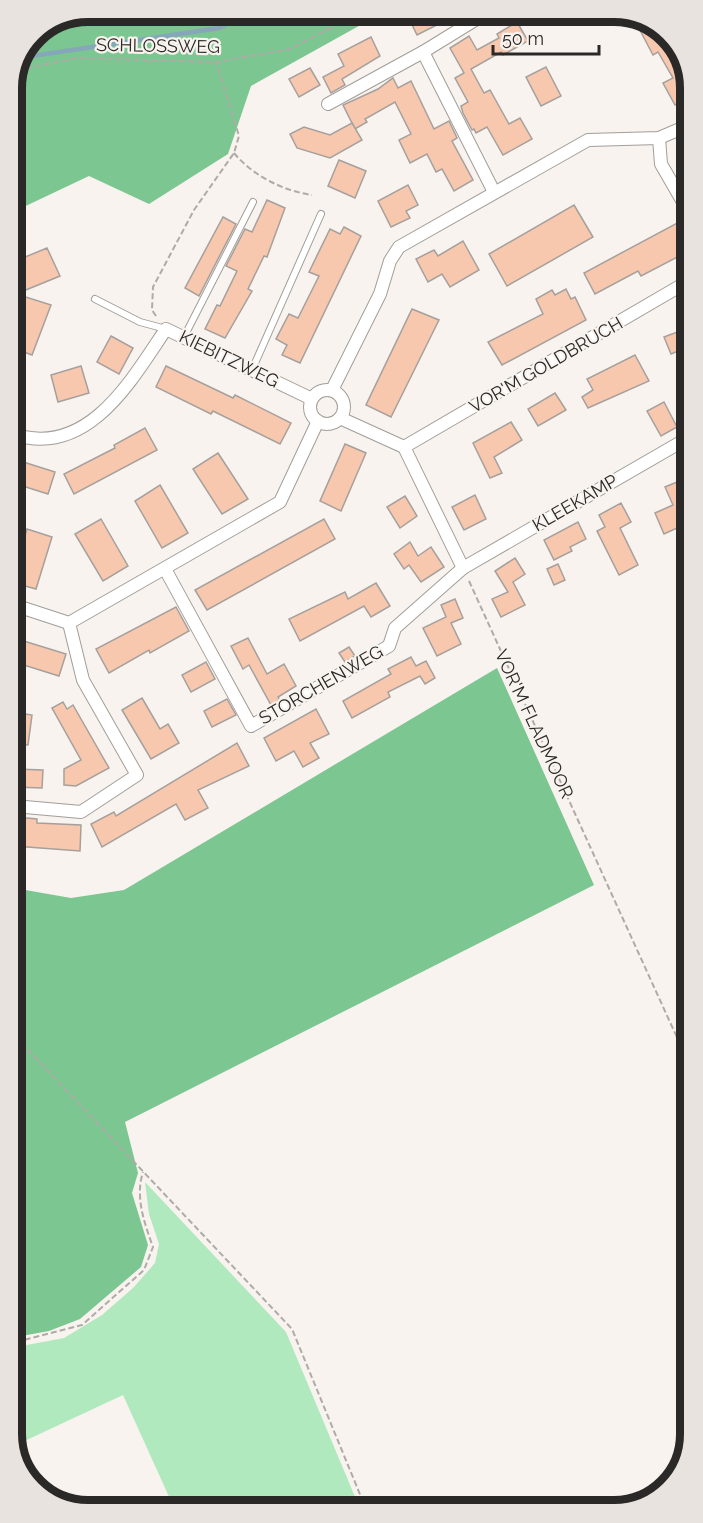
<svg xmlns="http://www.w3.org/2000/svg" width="703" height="1523" font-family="Raleway,sans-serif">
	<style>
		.green { fill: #b0e9be }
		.forest { fill: #7cc691 }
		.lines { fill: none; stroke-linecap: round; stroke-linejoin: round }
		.stream { stroke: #85a7b9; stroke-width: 4.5 }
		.building { fill: #f7c8ae; stroke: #a6a09d; stroke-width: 1.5 }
		.service-casing { stroke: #a29e99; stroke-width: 8 }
		.minor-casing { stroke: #a29e99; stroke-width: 14 }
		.path { stroke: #afaba7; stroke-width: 2; stroke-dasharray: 6 3; stroke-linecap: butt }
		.service { stroke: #fff; stroke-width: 6 }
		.minor { stroke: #fff; stroke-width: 12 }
		.labels { text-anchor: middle; stroke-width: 4.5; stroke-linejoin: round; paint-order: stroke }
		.street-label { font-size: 18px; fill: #2b2927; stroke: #f8f3ee }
		.rim { fill: none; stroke: #2b2927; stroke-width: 8 }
	</style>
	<rect width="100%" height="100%" fill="#f8f3ee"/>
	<path class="green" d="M145 1182 286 1332 358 1504 346 1509 175 1510 123 1395 16 1445V1347L64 1338 102 1315 133 1288 155 1263 159 1244 149 1214Z"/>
	<g class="forest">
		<path d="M88 12H384L251 86 228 154 149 204 89 176 13 212 12 84 35 34Z"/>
		<path d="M497 668 594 885 125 1122 138 1173 132 1193 148 1245 141 1267 80 1319 49 1331 16 1337 14 888 71 898 124 890Z"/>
	</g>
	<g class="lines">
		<path class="stream" d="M27 51 32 56 219 28 251 12"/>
	</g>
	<g class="building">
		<path d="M406 12H438L443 22 417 35Z"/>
		<path d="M633 17 661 28 687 63V98L675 105 663 83 673 78 658 52 653 55Z"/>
		<path d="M517 22 528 41 503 55 501 52 471 69 484 93 490 90 509 124 520 118 532 139 503 155 487 127 476 133 474 129 472 130 463 113 461 106 468 102 455 78 464 73 450 48 469 36 477 50 499 38 497 34Z"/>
		<path d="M371 37 380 56 342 79 345 85 331 93 323 77 344 66 338 54Z"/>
		<path d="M546 67 561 96 541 106 526 77Z"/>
		<path d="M310 68 320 85 299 97 289 79Z"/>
		<path d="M393 78 398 88 411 81 434 129 449 121 457 138 452 141 473 180 454 191 442 169 436 172 427 154 410 163 399 140 411 134 395 102 365 119 367 122 355 129 343 105 378 89Z"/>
		<path d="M352 123 362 140 330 158 297 148 290 134 304 127 330 135Z"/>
		<path d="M339 160 366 171 355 198 328 186Z"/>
		<path d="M408 185 418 205 406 211 410 218 391 227 378 201Z"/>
		<path d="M267 200 285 208 267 257 264 256 248 289 252 291 225 338 205 329 217 305 220 306 237 271 226 266 245 229 252 232Z"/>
		<path d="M574 205 593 237 507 286 489 254Z"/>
		<path d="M223 217 236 224 199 296 185 288Z"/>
		<path d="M681 221 687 235V252L641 276 638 271 595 294 584 273Z"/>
		<path d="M344 227 361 236 300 363 282 355 287 345 276 339 289 314 298 318 319 276 309 272 330 229 340 234Z"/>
		<path d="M463 241 479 270 450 287 442 274 428 282 416 259 434 250 438 256Z"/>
		<path d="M47 248 60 276 16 294 51 305 32 355 13 348V262Z"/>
		<path d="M566 289 571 299 575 297 586 320 502 365 488 342 543 314 536 299 552 290 555 295Z"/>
		<path d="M412 309 439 320 391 417 366 405Z"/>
		<path d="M688 328V347L671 354 664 337Z"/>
		<path d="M111 336 133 348 119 374 97 362Z"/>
		<path d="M635 355 649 381 588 408 582 397 593 390 587 379Z"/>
		<path d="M81 366 89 393 58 402 51 375Z"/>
		<path d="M166 366 233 398 235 395 291 423 280 444 213 411 211 414 156 387Z"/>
		<path d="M555 393 566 410 538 426 528 409Z"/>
		<path d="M664 402 677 427 661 436 647 411Z"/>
		<path d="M511 422 522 440 494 457 502 473 490 478 473 443Z"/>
		<path d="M145 428 157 450 74 494 64 474 115 448 114 445Z"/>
		<path d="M345 444 366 453 341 511 320 501Z"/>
		<path d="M218 453 248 499 222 514 193 469Z"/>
		<path d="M17 460 55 472 48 494 13 483V462L16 463Z"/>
		<path d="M677 482 683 495 688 492V523L664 534 655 513 673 505 665 487Z"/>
		<path d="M160 485 188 533 162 548 135 501Z"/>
		<path d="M475 495 486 519 464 530 452 507Z"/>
		<path d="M405 496 417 516 400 528 387 507Z"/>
		<path d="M621 503 631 522 620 528 638 565 619 575 597 531 605 527 599 515Z"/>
		<path d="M101 519 128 566 103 581 75 534Z"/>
		<path d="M324 519 335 539 207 610 195 590Z"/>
		<path d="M578 522 586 539 570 547 572 551 554 560 544 540Z"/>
		<path d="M27 529 52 537 36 589 14 583V572Z"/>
		<path d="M410 542 418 556 431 547 444 567 421 582 409 565 404 569 394 554Z"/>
		<path d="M515 558 525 574 513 582 525 605 501 617 492 599 508 592 495 571Z"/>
		<path d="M558 564 565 580 554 585 547 569Z"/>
		<path d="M376 583 390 606 371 617 364 606 300 641 289 619 345 592 348 599Z"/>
		<path d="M455 599 463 618 451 623 461 644 437 656 423 628 446 617 441 605Z"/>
		<path d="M176 607 189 631 150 653 149 650 109 673 96 649Z"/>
		<path d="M14 638 66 654 59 676 14 662Z"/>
		<path d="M248 638 267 674 284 664 296 686 278 697 280 700 271 705 249 665 243 669 231 646Z"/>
		<path d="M349 647 355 656 345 662 339 653Z"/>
		<path d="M411 657 416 666 426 661 435 678 425 684 420 676 388 692 390 697 352 718 343 701 391 674 388 669Z"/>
		<path d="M206 662 215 679 191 692 182 675Z"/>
		<path d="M142 698 160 729 168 724 179 743 151 759 122 710Z"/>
		<path d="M227 699 236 715 212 727 204 711Z"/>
		<path d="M63 702 67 709 73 705 109 768 76 786 64 785V769L81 760 52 708Z"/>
		<path d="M316 709 329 734 310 743 319 758 303 767 294 751 276 761 264 738Z"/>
		<path d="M14 712 32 715 28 745 14 744Z"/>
		<path d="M237 743 249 766 198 790 208 808 185 820 176 804 102 847 91 824 114 812 116 816Z"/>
		<path d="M14 769 43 770 42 788 14 787Z"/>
		<path d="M16 817 37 819V823L81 825 80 851 14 846Z"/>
	</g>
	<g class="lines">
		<g class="service-casing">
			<g id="service">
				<path d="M95 299 140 322 166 329"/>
				<path d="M184 337 253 202"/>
				<path d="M252 370 321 214"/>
			</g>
		</g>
		<g class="minor-casing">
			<g id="minor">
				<path d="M423 52 494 192"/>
				<path d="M328 104 423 52 475 20"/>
				<path d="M659 138 661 164 687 209"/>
				<circle cx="327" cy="407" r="17"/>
				<path d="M332 390 380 294 390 261 399 247 588 140 659 138 687 126"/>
				<path d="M340 418 404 447 463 568"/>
				<path d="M13 434C87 459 131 381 166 329L312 399"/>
				<path d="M404 447 687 282"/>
				<path d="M165 569 251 726 389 646 395 628 463 568 688 438"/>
				<path d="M14 605 69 623 280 502 318 421"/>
				<path d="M14 806 81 812 137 775 83 680 69 623"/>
			</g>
		</g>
		<g class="path">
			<path d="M18 70 76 58 216 62 290 49 361 12"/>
			<path d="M234 153C252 175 283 191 312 195"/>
			<path d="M156 316 152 310 153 287 194 210 234 153 239 136 216 62"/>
			<path d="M469 581 690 1066"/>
			<path d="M15 1036 292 1329 366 1509"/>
			<path d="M16 1342 82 1325 144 1270 153 1247C144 1222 135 1197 143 1172"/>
		</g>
		<use href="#service" class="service"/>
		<use href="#minor" class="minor"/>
	</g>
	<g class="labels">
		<g class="street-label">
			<text transform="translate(158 46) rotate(1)" y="6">SCHLOSSWEG</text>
			<text transform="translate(229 359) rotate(26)" y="6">KIEBITZWEG</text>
			<text transform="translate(546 365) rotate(-30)" y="6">VOR'M GOLDBRUCH</text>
			<text transform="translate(575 503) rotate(-30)" y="6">KLEEKAMP</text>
			<text transform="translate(321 685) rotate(-30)" y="6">STORCHENWEG</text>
			<text transform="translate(534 724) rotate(65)" y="6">VOR'M FLADMOOR</text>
		</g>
	</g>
	<path d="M0 0H703V1523H0ZM88 22H614A66 66 0 0 1 680 88V1434A66 66 0 0 1 614 1500H88A66 66 0 0 1 22 1434V88A66 66 0 0 1 88 22Z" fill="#e8e3de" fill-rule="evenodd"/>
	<path class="rim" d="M88 22H614A66 66 0 0 1 680 88V1434A66 66 0 0 1 614 1500H88A66 66 0 0 1 22 1434V88A66 66 0 0 1 88 22Z"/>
	<path d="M493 45v9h106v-9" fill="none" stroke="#2b2927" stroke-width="3"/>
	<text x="502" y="45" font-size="18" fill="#2b2927" stroke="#f8f3ee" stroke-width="4.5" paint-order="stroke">50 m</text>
</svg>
